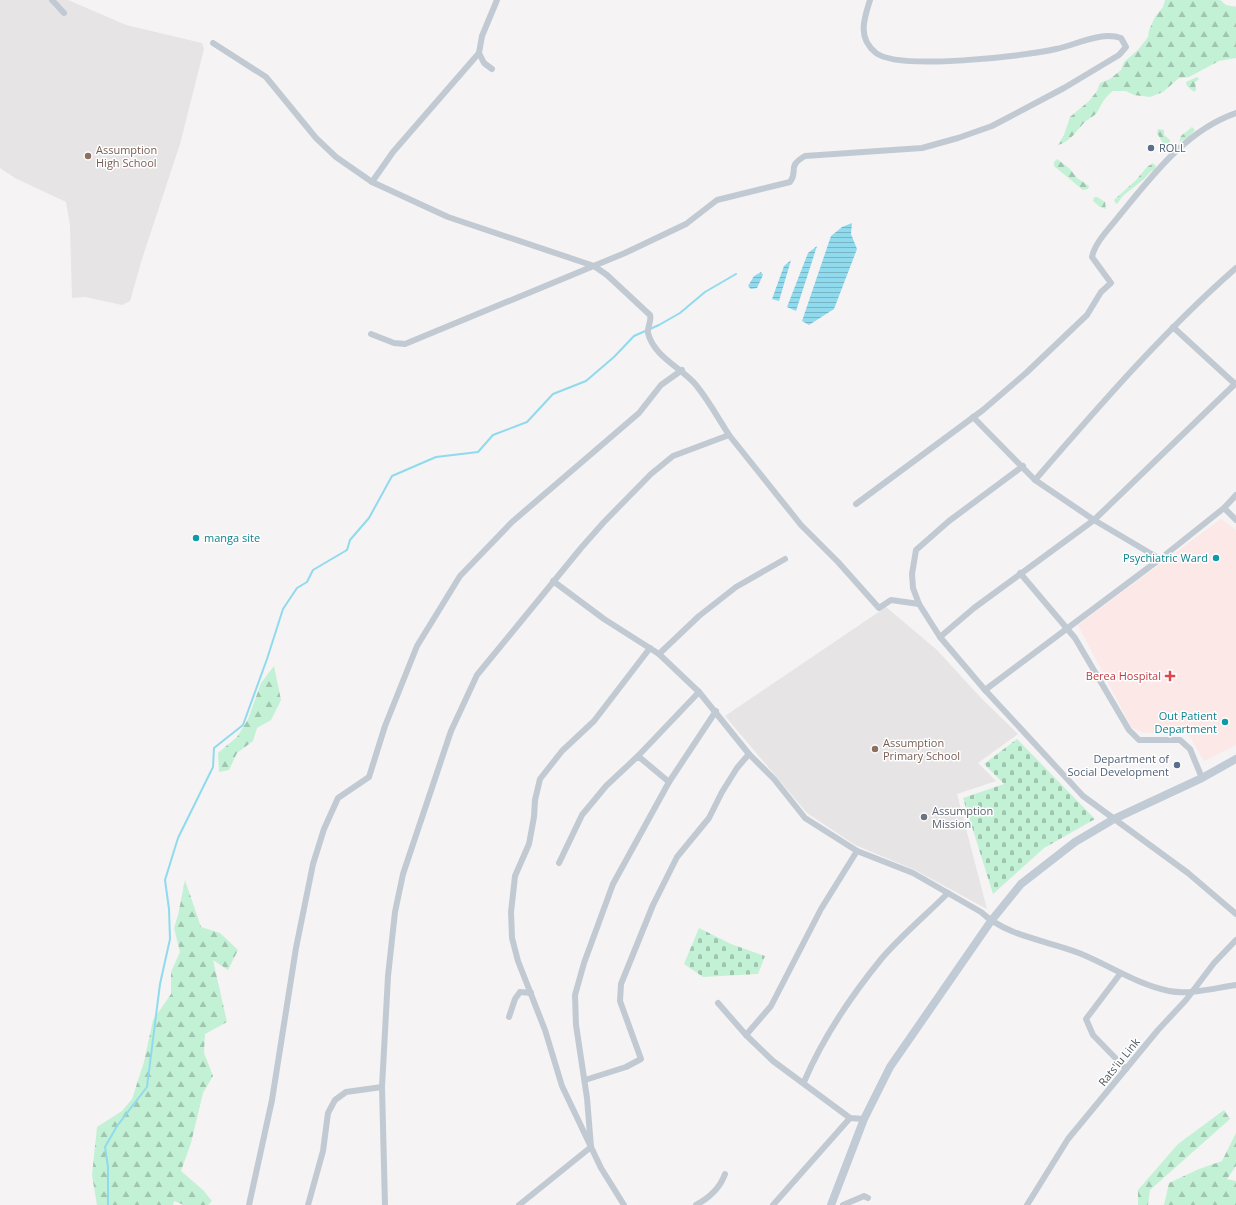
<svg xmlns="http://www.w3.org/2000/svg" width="1236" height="1205" font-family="'Open Sans',sans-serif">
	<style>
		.education { fill: #e6e4e5 }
		.medical { fill: #fce8e6 }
		.forest { fill: url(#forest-firs) }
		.cemetery { fill: url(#cemetery-stones) }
		.water { fill: url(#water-rules) }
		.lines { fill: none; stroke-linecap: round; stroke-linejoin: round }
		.stream { stroke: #90daee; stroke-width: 2 }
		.street { stroke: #c1cad2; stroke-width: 6 }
		.secondary { stroke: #c1cbd6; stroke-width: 8 }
		.service-dot { fill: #5c6f8a; stroke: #fff; stroke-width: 1.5 }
		.education-dot { fill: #8d6e63; stroke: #fff; stroke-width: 1.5 }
		.culture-dot { fill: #0f9aa8; stroke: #fff; stroke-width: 1.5 }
		.health-dot { fill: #e0444e; stroke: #fff; stroke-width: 1.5 }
		.worship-dot { fill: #6b7280; stroke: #fff; stroke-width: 1.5 }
		.labels { text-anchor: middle; stroke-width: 3; stroke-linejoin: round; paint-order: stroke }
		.service-label { font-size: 11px; fill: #4e5e75; stroke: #fff; text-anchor: start }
		.education-label { font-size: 11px; fill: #785e54; stroke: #fff; text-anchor: start }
		.culture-label { font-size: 11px; fill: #0d838f; stroke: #fff; text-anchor: end }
		.health-label { font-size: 11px; fill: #be3a42; stroke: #fff; text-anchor: end }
		.worship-label { font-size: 11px; fill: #5b616d; stroke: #fff; text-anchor: start }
		.street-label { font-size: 11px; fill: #4a5661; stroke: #fff }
	</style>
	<defs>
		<pattern id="forest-firs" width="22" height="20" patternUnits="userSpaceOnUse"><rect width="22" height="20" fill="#c3f1d5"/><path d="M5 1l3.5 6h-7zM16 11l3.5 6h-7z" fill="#a0c6b0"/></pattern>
		<pattern id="cemetery-stones" width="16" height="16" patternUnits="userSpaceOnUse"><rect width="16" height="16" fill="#c3f1d5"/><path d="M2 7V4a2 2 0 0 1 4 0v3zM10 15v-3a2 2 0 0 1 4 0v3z" fill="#a0c6b0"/></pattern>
		<pattern id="water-rules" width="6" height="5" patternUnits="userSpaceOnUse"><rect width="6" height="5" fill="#90daee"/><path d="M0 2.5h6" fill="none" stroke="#78b4c4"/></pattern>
	</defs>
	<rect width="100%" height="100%" fill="#f5f3f3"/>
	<g class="education">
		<path d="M0 0H68L126 25 202 43 204 49 180 144 142 259 130 301 122 305 85 297 72 298 70 226 66 202 15 178 0 168Z"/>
		<path d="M886 607 937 650 981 698 1018 734 978 763 996 781 957 794 987 909 915 870 855 845 807 813 725 716Z"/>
	</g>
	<path class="medical" d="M1221 519 1236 530V745L1204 761 1184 726 1161 733H1144L1132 728 1078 625Z"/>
	<g class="forest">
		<path d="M1165 0H1220L1226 5 1236 7V58L1219 61 1189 77 1179 78 1163 92 1150 97 1134 95 1126 91H1113C1105 97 1102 103 1098 111 1095 116 1090 118 1086 121 1076 130 1072 141 1058 145L1064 135 1070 117 1089 101 1097 91 1100 83 1110 79 1121 70 1124 62 1138 50 1148 37 1149 30 1155 17 1163 7Z"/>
		<path d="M1197 77 1199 79 1195 82 1196 90 1194 92 1187 86 1186 82Z"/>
		<path d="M1192 127 1195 130 1188 138 1179 142 1181 136Z"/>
		<path d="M1158 129 1164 130V135L1170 140V144L1163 143 1157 133Z"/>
		<path d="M1057 159 1070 169 1077 178 1089 186 1088 189 1083 190 1054 166V162Z"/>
		<path d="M1153 163 1156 166 1155 169C1149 172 1148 175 1144 179 1137 185 1130 190 1124 195 1120 198 1120 202 1116 204L1114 200 1136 180 1147 167Z"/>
		<path d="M1094 197H1097L1105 202 1106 209 1100 207 1093 201Z"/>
		<path d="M274 666 281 700 271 720 257 728 253 741 237 753 229 770 219 772 218 753 237 737 248 719 261 683Z"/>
		<path d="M185 880 201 927 220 933 238 950 228 970 213 960 227 1022 205 1034 204 1053 213 1076 203 1093 191 1143 181 1171 203 1190 212 1201 208 1205H184L174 1201 173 1205H97L92 1175 97 1127 122 1111 132 1099 144 1062 153 1020 171 994V972L180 952 174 928 178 915Z"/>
		<path d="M1224 1110 1230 1119 1150 1190 1148 1205H1138V1190L1178 1144Z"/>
		<path d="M1236 1133V1166L1227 1179 1236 1181V1205H1164L1169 1183 1199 1169 1222 1161Z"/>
	</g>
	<g class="cemetery">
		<path d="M1017 739 1095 819 1044 848 993 894 963 798 1004 784 984 764Z"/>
		<path d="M699 928 731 944 765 956 758 974 703 977 684 964Z"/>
	</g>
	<g class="water">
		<path d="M852 223 851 234 857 249 834 309 809 325 802 321 831 236 842 227Z"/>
		<path d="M817 246 796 311 787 307 808 253Z"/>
		<path d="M791 260 779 301 772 299 784 266Z"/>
		<path d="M761 272 763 275 757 288 751 289 748 286 754 276Z"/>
	</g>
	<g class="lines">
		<path class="stream" d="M108 1205V1167L105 1147 117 1126 147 1087 160 984 170 939 169 909 165 880 178 838 213 767 214 748 243 725 267 659 283 609 297 588 307 582 313 570 347 550 350 540 369 518 392 476 436 457 478 452 493 435 527 422 553 394 586 381 614 357 634 336 659 325 680 313 705 292 736 274"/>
		<g class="street">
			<path d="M52 0 64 13"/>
			<path d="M213 43 266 77 316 138 336 157 372 182 448 217 594 266 607 275 650 315C652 321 647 327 648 333 654 357 682 368 696 385 709 401 718 418 729 435"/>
			<path d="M479 53 484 63 492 69"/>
			<path d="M372 182 393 152 479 53 482 36 497 0"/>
			<path d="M1173 327 1235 384"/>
			<path d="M371 334 394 343 405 344 625 253 686 224 717 200 790 182C799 170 786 167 805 156L922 148 958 138 992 126 1064 88 1119 55 1126 47 1121 38C1101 31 1076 45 1056 49 1025 56 899 71 876 53 857 38 864 19 870 0"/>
			<path d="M973 417 1035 480 1094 520 1160 559"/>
			<path d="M1023 466 949 521 916 550 912 574 913 588 919 604 940 637 985 690 1083 796 1188 873 1236 914"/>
			<path d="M1035 480C1099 406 1163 332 1236 268"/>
			<path d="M856 504 983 410 1026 373 1087 315 1101 292 1111 283 1092 257C1095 242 1110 228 1119 216 1151 177 1186 130 1236 113"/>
			<path d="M1224 508 1236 520"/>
			<path d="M1020 573 1075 638 1129 730 1139 740H1180L1190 749 1202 778"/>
			<path d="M553 581 604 619 659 654 699 692 749 754 774 779 805 818 857 851 913 873 981 912C1008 937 1046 940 1079 953 1109 965 1136 984 1169 991 1190 995 1215 988 1236 985"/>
			<path d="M940 637 974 608 1094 520 1236 383"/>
			<path d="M659 654 699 616 736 587 785 559"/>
			<path d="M985 690 1160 559 1224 508 1236 495"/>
			<path d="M638 756 699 692"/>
			<path d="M559 863 582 815 606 786 638 756 669 782"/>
			<path d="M1120 974 1086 1019 1093 1035 1126 1069"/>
			<path d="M718 1003 746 1035 773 1061 850 1118 864 1119"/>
			<path d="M509 1017 515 999 520 992 531 993"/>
			<path d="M746 1035 771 1006 821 909 857 851"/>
			<path d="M585 1080 626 1067 641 1059 620 1001 621 984 653 905 677 857 709 818 722 792 737 768 749 754"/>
			<path d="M804 1082C823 1037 851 996 882 958 902 935 926 915 948 893"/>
			<path d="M249 1205 272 1100 296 948 313 864 324 829 338 798 369 777 385 726 417 646 460 576 512 522 639 413 661 385 682 370"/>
			<path d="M308 1205 323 1151 328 1113 335 1100 346 1092 382 1087"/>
			<path d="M385 1205 382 1087 388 976 395 912 403 874 451 731 477 675 581 548 604 522 651 474 673 456 729 435 801 525 838 562 879 608 891 600 919 604"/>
			<path d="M519 1205 591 1147 587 1098 576 1025 575 995 584 963 613 884 669 782 716 711"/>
			<path d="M624 1205 601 1168 562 1086 545 1030 518 961 512 938 511 912 515 876 529 844 534 817 535 800 540 779 562 751 594 721 650 648"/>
			<path d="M696 1205C709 1198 720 1188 725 1174"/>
			<path d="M773 1205 850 1118"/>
			<path d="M843 1205 864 1196 868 1198"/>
			<path d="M1027 1205 1068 1139 1158 1030 1186 1000 1214 963 1236 940"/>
		</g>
		<path class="secondary" d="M831 1205 864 1119 890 1067 991 921 1021 884 1075 842 1114 819 1202 778 1236 759"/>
	</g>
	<g class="service-dot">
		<circle cx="1151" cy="148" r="4"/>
		<circle cx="1177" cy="765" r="4"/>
	</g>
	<g class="education-dot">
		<circle cx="88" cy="156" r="4"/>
		<circle cx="875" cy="749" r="4"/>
	</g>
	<g class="culture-dot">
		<circle cx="196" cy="538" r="4"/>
		<circle cx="1216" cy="558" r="4"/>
		<circle cx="1225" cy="722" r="4"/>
	</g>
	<path class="health-dot" d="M1168 670h4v4h4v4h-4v4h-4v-4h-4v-4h4z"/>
	<circle class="worship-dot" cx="924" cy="817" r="4"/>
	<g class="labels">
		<g class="service-label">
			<text x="1159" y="152">ROLL</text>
			<text x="1169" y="763" text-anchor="end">Department of<tspan x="1169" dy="13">Social Development</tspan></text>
		</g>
		<g class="education-label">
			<text x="96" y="154">Assumption<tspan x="96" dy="13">High School</tspan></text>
			<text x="883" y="747">Assumption<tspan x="883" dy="13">Primary School</tspan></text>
		</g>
		<g class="culture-label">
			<text x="204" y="542" text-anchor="start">manga site</text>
			<text x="1208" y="562">Psychiatric Ward</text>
			<text x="1217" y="720">Out Patient<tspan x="1217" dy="13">Department</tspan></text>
		</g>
		<g class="health-label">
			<text x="1161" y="680">Berea Hospital</text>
		</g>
		<g class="worship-label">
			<text x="932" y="815">Assumption<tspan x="932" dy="13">Mission</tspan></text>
		</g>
		<g class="street-label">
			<text transform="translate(1119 1062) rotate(-51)" y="4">Rats'iu Link</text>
		</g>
	</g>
</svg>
